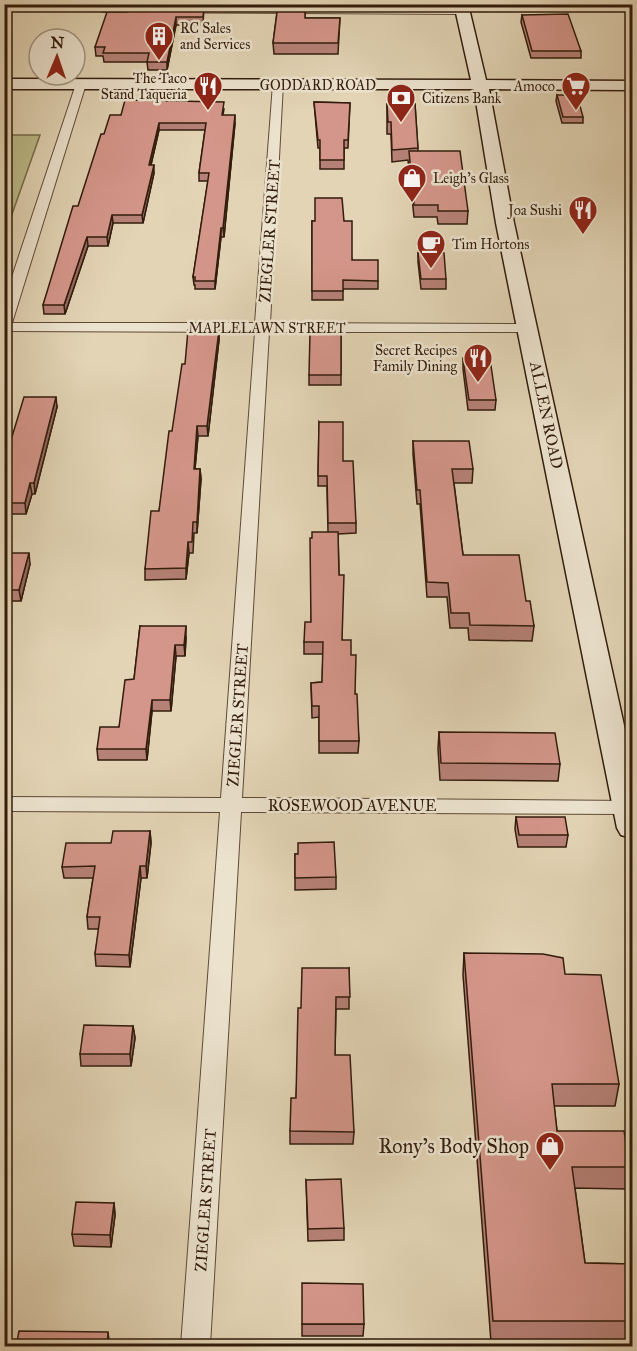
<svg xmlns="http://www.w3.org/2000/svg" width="637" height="1351" font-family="'IM FELL Great Primer',serif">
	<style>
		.green { fill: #babb88; stroke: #766c4a; stroke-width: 1.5 }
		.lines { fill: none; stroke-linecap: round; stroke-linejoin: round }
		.minor-casing { stroke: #5e4a36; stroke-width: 2 }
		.secondary-casing { stroke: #321c0c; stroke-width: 3 }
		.minor { fill: #ece3cf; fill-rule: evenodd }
		.secondary { fill: #ece3cf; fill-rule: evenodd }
		.wall { fill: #b68177; stroke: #321c0c; stroke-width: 1.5 }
		.shaded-wall { fill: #946961; stroke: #321c0c; stroke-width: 1.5 }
		.building { fill: #d4968a; stroke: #321c0c; stroke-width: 1.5 }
		.labels { text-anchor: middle; stroke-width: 5; stroke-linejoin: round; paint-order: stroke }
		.far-poi-label { font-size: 14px; fill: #321c0c; stroke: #ece3cf; text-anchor: start }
		.far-street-label { font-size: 14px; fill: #321c0c; stroke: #ece3cf }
		.street-label { font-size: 16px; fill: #321c0c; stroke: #ece3cf }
		.near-poi-label { font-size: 20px; fill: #321c0c; stroke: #ece3cf; text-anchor: end }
	</style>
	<rect width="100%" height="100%" fill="#e2d4b5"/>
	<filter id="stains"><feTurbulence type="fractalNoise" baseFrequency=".00333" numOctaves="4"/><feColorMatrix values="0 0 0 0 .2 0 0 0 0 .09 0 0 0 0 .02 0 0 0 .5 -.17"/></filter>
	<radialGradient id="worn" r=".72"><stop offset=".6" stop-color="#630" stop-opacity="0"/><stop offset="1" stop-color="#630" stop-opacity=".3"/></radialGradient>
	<path class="green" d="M5 135H40L5 234 4 135Z"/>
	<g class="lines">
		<g class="minor-casing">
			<g id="minor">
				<path d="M105 7 462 8 467 11 462 14 102 12V8Z"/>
				<path d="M81 81 86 84 12 323H255L273 84 278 81 283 84 270 323 529 324 536 328 529 332H269L242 798 632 801V813L627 814 241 812 210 1346H181L220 812 4 811V797L221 798 255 332 4 331V301L76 84Z"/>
			</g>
		</g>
		<g class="secondary-casing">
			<path id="secondary" d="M454 4H468L486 80 632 81V90L489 89 514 223 632 762V838L621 835 617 828 496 223 474 89H4V79L471 80Z"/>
		</g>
		<use href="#minor" class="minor"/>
		<use href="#secondary" class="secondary"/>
	</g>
	<g class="wall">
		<path d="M132 4H205V5Z"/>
		<path d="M306 4 305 18H340L338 54H274L273 43 278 5Z"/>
		<path d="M204 6 203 25H176L167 70H148L147 62H104L103 56H96L95 47 127 12Z"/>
		<path d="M522 15 581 51V58H531L521 22Z"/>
		<path d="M557 95 583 117V123H562L556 101Z"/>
		<path d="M314 102 350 103 348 148H344V169H320V148H318Z"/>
		<path d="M387 104H415L418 151 468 211 467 224H438L437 217H414L408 160 392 162 391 134H387Z"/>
		<path d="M224 109 223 115 235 123 224 237H221L215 289H195V285H194L193 277 208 181H199V173L205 130H159L151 165 154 173 143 223H113L108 246H88L65 314H44L43 305 104 134 121 115Z"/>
		<path d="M312 221H344L352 260 378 281V289H343V300H312Z"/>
		<path d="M418 253 446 279V289H421L418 262Z"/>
		<path d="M219 330V340L208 436H198L195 469H200L201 479 197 533H194L193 553H189L186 579 145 580V569L159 511 172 431Z"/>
		<path d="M341 333V385H309V375Z"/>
		<path d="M463 359 496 400 495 410H468L463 369Z"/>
		<path d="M57 407 35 494H32L26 514H4V450H8Z"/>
		<path d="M319 422 343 461 356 523V533L338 534 339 575 342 640 351 655 355 694 359 741 358 753H319V717L312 718 311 683 322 682 323 654H304V642L311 622 312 538 328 532 327 486H318Z"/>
		<path d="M413 441 473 469 472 483H454L463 555 526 601 534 626 532 641 469 640 468 628H450L447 597H427L420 504H417L413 454Z"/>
		<path d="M4 553 30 564 21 601H4Z"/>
		<path d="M140 626 186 637 185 656H176L171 711H152L147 760H98L97 749 119 727 134 679Z"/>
		<path d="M439 732 560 764 558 781 440 780 438 749Z"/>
		<path d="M516 817 568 835 566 847H518L515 829Z"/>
		<path d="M150 831 151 843 147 878H141L130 967 96 966 95 954 99 929H88L87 917 93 878H64L62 867 111 843Z"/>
		<path d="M295 854H298L336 877V889L295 890Z"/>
		<path d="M464 953 565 974 619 1084 615 1106H554L557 1131 630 1167 626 1189 575 1188 585 1263 633 1264V1343L491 1342 463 975Z"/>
		<path d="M349 968V1009H336L335 1055 354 1132 353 1144H290V1131L296 1098 301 1008Z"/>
		<path d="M133 1026 135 1038 131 1066H81L80 1054Z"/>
		<path d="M306 1180 344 1228V1240L308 1241Z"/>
		<path d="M114 1203 115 1215 111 1247 74 1246 72 1234Z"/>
		<path d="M302 1324H364L363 1336H302Z"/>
	</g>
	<g class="shaded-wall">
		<path d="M176 17V25L167 70V62Z"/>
		<path d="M235 115V123L224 237 223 228Z"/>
		<path d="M159 123V130L149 173V165Z"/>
		<path d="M154 165V173L143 223 142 215Z"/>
		<path d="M112 215 113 223 108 246 107 237Z"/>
		<path d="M221 228V237L215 289V281Z"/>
		<path d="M87 237 88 246 65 314 64 305Z"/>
		<path d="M219 330V340L208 436 207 426Z"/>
		<path d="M56 397 57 407 35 494 34 483Z"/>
		<path d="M197 426 198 436 194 479V469Z"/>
		<path d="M200 469 201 479 197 533V522Z"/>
		<path d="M30 483 32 494 26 514 25 503Z"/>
		<path d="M188 542 189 553 186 579V568Z"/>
		<path d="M29 553 30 564 21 601 19 590Z"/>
		<path d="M186 626V637L185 656 184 645Z"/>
		<path d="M175 645 176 656 171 711 170 700Z"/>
		<path d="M152 700V711L147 760 146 749Z"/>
		<path d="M150 831 151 843 147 878 146 866Z"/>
		<path d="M140 866 141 878 130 967 129 955Z"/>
		<path d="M133 1026 135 1038 131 1066 130 1054Z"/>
		<path d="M114 1203 115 1215 111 1247 110 1235Z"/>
		<path d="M108 1332 110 1347H107Z"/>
	</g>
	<g class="building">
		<path d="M278 5H305V18H340L338 43H273Z"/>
		<path d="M129 6H204L203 17H176L167 62H147L149 53H103L105 47H95L107 12H127Z"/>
		<path d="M568 14 581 51H532L522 15Z"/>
		<path d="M557 95H577L583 117H563Z"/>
		<path d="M125 100 224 102 222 115H235L223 228H221L215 281H195V277H193L209 173H199L206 123H159L149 165H154L142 215H112L107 237H87L64 305H43L73 206H78L101 134H104L110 115H121Z"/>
		<path d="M314 102 350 103 348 140H344V160H320V140H318Z"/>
		<path d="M387 104H415L418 148 392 150 391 122H388Z"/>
		<path d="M409 151H460L468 211H438V205H414Z"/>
		<path d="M315 198H342L344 221H352V260H378V281L343 280V291H312V221H315Z"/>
		<path d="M418 253H444L446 279H421Z"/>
		<path d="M188 330H219L207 426H197L194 469H200L197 522H193L192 542H188L186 568 145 569 151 511H159L169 431H172L182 364H185Z"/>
		<path d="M310 333H341V375H309Z"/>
		<path d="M463 359H490L496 400H469Z"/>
		<path d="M24 397H56L34 483H30L25 503H4V450H8Z"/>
		<path d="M319 422H343V461H353L356 523H328L327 476H318Z"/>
		<path d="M413 441H469L473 469H452L463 555H519L526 601H530L534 626 470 625 469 613H451L448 583 427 582 420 490H417Z"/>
		<path d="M312 532H338L339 575H344L342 640H351V655H356L355 694H357L359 741H319V706H312L311 683 322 682 323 642H304L305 622H311L310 538H312Z"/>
		<path d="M4 553H29L19 590H4Z"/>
		<path d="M140 626H186L184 645H175L170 700H152L146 749H97L100 727H119L125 680 134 679Z"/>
		<path d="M439 732 555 733 560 764 441 763Z"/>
		<path d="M516 817H565L568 835H519Z"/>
		<path d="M113 831H150L146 866H140L129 955 95 954 100 917H87L95 866 62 867 66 843H111Z"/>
		<path d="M334 842 336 877 295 878V854H298V843Z"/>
		<path d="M464 953 543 954 563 958 565 974 601 975 619 1084H552L557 1131H624L630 1167H572L585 1263 633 1264V1321H493Z"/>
		<path d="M302 968H349L350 997H336L335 1055H350L354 1132 290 1131 291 1098H296L298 1008H301Z"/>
		<path d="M84 1025 133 1026 130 1054H80Z"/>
		<path d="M341 1179 344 1228 308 1229 306 1180Z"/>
		<path d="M76 1202 114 1203 110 1235 72 1234Z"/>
		<path d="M302 1283 363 1284 364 1324H302Z"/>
		<path d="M19 1331 108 1332 107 1347H16Z"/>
	</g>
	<defs>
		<g id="building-pin" transform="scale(1.5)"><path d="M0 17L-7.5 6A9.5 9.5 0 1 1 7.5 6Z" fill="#8f2418" stroke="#ece3cf"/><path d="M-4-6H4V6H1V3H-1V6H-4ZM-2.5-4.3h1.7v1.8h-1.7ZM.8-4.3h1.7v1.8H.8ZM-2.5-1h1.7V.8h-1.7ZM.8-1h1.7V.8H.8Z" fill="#fff"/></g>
		<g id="restaurant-pin" transform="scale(1.5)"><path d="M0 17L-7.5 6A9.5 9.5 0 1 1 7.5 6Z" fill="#8f2418" stroke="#ece3cf"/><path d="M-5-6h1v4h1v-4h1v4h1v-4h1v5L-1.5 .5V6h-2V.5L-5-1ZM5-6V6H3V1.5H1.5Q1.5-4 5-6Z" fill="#fff"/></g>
		<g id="supermarket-pin" transform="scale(1.5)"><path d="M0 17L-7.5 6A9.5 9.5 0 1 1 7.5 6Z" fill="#8f2418" stroke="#ece3cf"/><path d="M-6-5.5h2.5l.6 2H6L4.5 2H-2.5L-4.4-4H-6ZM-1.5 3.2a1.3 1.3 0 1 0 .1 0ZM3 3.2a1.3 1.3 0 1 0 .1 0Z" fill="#fff"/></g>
		<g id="bank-pin" transform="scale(1.5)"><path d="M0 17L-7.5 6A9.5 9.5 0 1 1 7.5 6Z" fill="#8f2418" stroke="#ece3cf"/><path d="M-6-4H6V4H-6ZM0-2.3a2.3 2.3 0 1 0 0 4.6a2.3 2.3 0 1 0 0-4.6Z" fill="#fff"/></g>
		<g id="shop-pin" transform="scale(1.5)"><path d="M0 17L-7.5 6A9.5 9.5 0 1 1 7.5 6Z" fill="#8f2418" stroke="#ece3cf"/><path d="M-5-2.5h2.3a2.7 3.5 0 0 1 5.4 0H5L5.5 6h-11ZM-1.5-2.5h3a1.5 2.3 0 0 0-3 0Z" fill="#fff"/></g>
		<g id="cafe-pin" transform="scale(1.5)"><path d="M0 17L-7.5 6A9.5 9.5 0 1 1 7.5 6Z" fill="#8f2418" stroke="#ece3cf"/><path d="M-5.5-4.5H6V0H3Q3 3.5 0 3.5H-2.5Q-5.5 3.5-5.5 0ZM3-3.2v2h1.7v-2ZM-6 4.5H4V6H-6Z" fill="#fff"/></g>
	</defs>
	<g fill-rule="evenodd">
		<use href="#building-pin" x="159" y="36"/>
		<use href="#restaurant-pin" x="208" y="86"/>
		<use href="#supermarket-pin" x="576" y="86"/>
		<use href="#bank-pin" x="401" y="98"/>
		<use href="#shop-pin" x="412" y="178"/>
		<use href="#restaurant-pin" x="583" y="210"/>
		<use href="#cafe-pin" x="431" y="244"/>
		<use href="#restaurant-pin" x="478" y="358"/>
		<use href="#shop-pin" x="550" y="1146"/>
	</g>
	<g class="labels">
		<g class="far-poi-label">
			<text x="180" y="33">RC Sales<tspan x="180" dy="16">and Services</tspan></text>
			<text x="187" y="83" text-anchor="end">The Taco<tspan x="187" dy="16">Stand Taqueria</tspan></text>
			<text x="555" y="91" text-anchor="end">Amoco</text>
			<text x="422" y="103">Citizens Bank</text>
			<text x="433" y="183">Leigh's Glass</text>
			<text x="562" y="215" text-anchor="end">Joa Sushi</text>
			<text x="452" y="249">Tim Hortons</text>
			<text x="457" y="355" text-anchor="end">Secret Recipes<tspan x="457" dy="16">Family Dining</tspan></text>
		</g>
		<g class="far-street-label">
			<text x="318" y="90">GODDARD ROAD</text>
			<text x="267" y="333">MAPLELAWN STREET</text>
		</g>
		<g class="street-label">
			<text transform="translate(269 231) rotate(-86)" y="6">ZIEGLER STREET</text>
			<text transform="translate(547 415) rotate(78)" y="6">ALLEN ROAD</text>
			<text transform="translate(237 715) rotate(-86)" y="6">ZIEGLER STREET</text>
			<text x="352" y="811">ROSEWOOD AVENUE</text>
			<text transform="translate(205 1200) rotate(-86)" y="6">ZIEGLER STREET</text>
		</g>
		<g class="near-poi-label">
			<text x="529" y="1153">Rony's Body Shop</text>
		</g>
	</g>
	<rect width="637" height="1351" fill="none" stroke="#e2d4b5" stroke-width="24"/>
	<rect x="6" y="6" width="625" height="1339" fill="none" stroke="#321c0c" stroke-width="3"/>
	<rect x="12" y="12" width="613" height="1327" fill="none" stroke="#321c0c" stroke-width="1.5"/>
	<g transform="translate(57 57) rotate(2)"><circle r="28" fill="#ece3cf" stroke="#a29381" stroke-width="1.5"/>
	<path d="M0-4.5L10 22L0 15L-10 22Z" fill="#8f2418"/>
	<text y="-9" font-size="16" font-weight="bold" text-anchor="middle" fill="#321c0c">N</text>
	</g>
	<rect width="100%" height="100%" filter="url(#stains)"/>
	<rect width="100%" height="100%" fill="url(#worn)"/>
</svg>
